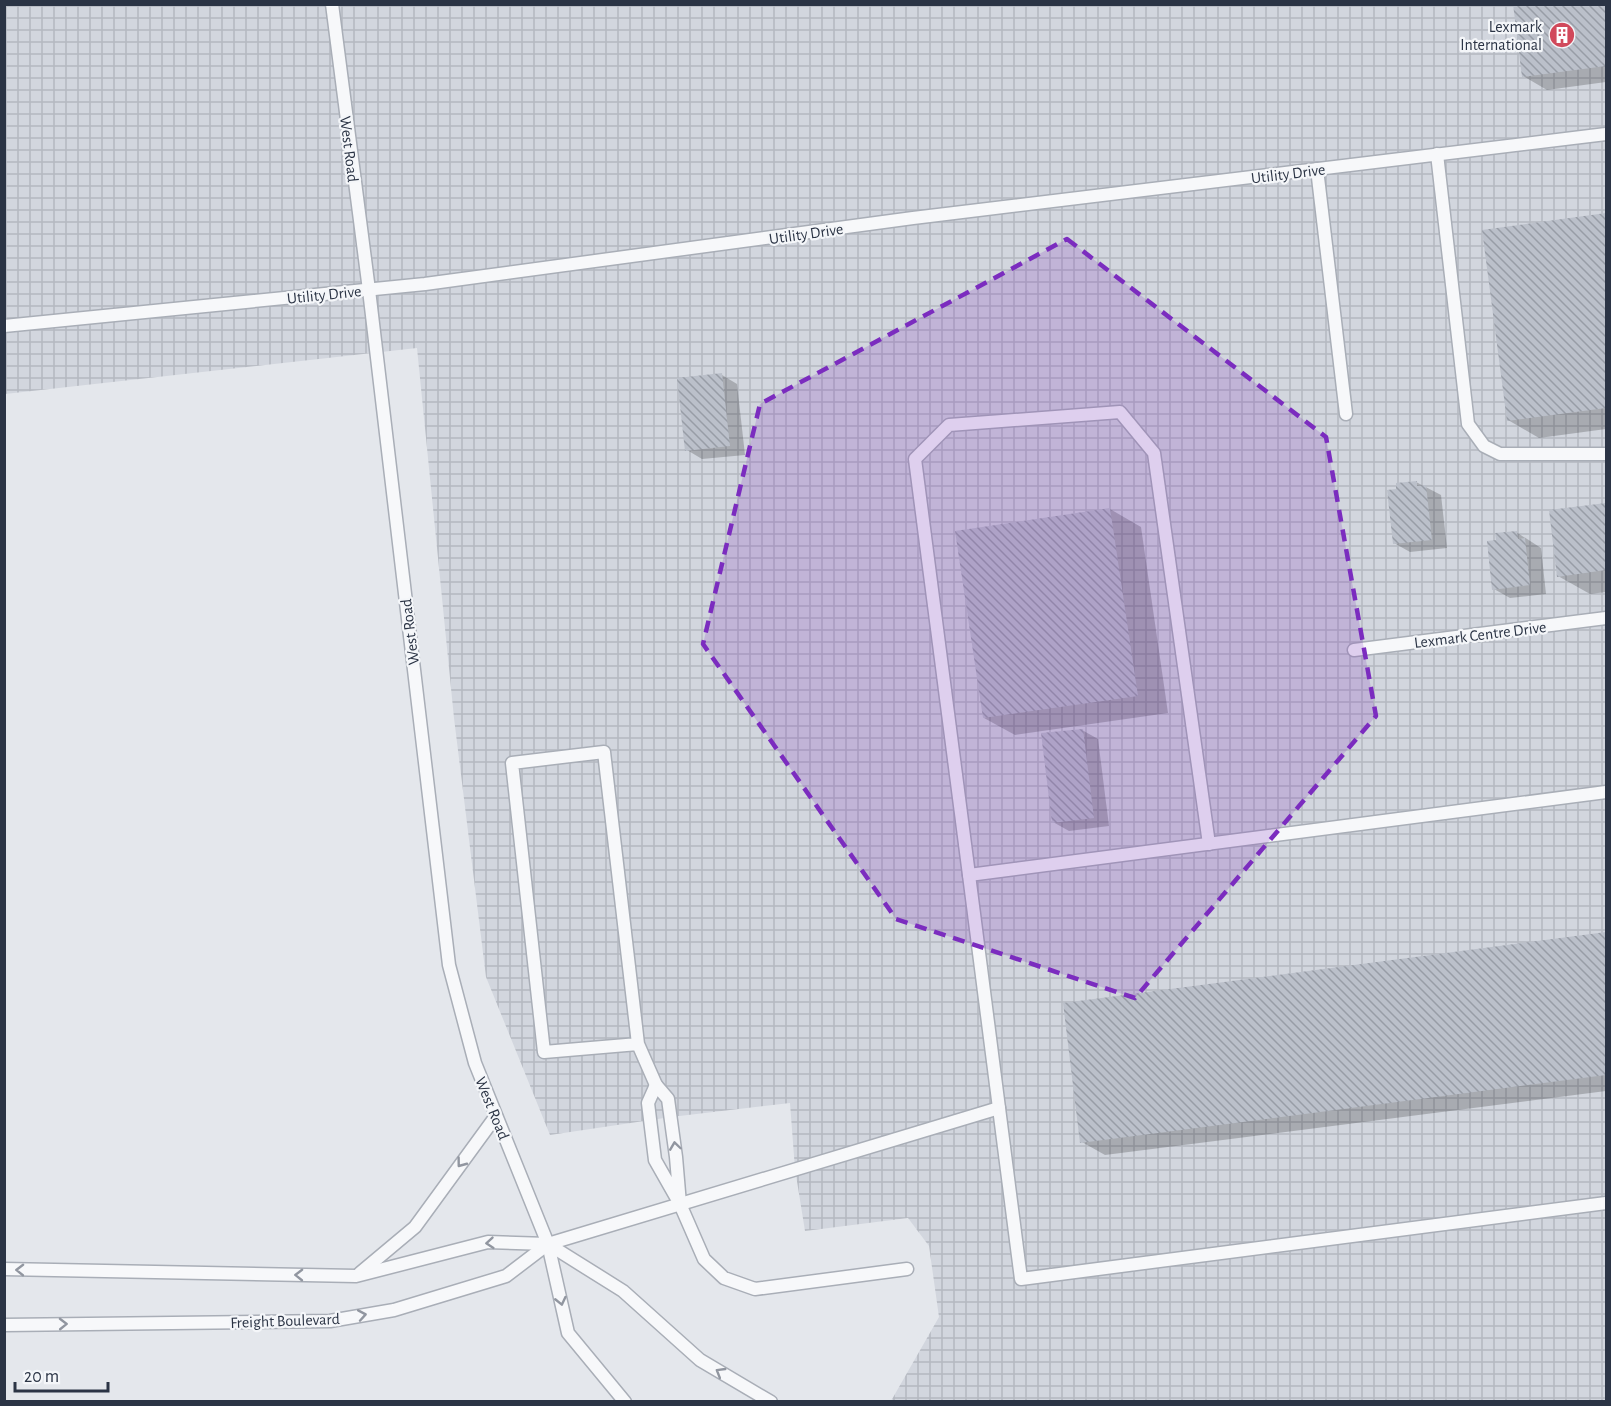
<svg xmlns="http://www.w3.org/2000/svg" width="1611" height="1406" font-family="'Alegreya Sans',sans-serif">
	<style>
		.industrial { fill: url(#industrial-grid) }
		.shadow { fill: #0003 }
		.building { fill: url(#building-back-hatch) }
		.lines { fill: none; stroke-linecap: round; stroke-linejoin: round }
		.service-casing { stroke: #a9aeb7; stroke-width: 15 }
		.service { stroke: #f7f8fa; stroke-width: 12 }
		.oneway { stroke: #9196a0 }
		.marked { fill: #7b2cbf; fill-opacity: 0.2; stroke: #7b2cbf; stroke-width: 4.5; stroke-dasharray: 12 8; stroke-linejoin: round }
		.labels { text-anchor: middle; stroke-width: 4.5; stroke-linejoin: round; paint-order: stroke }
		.poi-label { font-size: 16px; fill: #2b3445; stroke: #f4f6f9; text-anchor: end }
		.street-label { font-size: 16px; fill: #2b3445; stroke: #f4f6f9 }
	</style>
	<defs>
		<pattern id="industrial-grid" width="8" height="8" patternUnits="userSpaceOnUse" patternTransform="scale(1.5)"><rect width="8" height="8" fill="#d2d6de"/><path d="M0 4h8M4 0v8" fill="none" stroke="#b4b8c0"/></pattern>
		<pattern id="building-back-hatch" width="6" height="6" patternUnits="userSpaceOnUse" patternTransform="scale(1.5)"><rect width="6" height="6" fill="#bbc0ca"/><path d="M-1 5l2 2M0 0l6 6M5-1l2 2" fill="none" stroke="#989da6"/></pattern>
	</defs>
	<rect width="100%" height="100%" fill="#e4e7ec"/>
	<path class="industrial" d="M4 5H1606V1401H891L939 1317 929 1246 908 1218 805 1231 795 1169 790 1103 671 1117 550 1135 486 977 454 718 417 348 5 394Z"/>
	<g class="shadow">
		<path d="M1515 4H1606V82L1547 90 1523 76Z"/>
		<path d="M1606 215V429L1539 438 1508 420 1484 231Z"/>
		<path d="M722 375 737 384 745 455 702 459 687 450Z"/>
		<path d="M1416 482 1441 495 1447 548 1410 552 1394 543 1398 490Z"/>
		<path d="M1606 504V592L1590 594 1558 576 1551 511Z"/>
		<path d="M1110 509 1141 527 1168 713 1015 735 984 718Z"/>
		<path d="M1516 532 1541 548 1546 594 1510 598 1494 589 1497 542Z"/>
		<path d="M1082 730 1098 739 1109 826 1069 831 1053 822Z"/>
		<path d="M1606 934V1091L1105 1155 1082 1142 1064 1004Z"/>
	</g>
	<g class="building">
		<path d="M1513 4H1606V66L1522 77Z"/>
		<path d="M1606 213V408L1507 421 1482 230Z"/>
		<path d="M722 373 730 446 685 451 677 378Z"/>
		<path d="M1417 481V486L1426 485 1432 540 1393 544 1387 490 1396 489V483Z"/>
		<path d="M1606 503V570L1557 577 1549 510Z"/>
		<path d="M1110 508 1138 696 983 718 955 531Z"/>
		<path d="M1517 531 1518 539 1525 538 1530 585 1492 590 1487 541 1496 540 1495 533Z"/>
		<path d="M1083 729 1094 818 1052 823 1041 733Z"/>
		<path d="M1606 932V1075L1080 1143 1063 1003Z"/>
	</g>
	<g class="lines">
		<g class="service-casing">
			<g id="service">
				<path d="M332 4 369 290 449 965 475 1063 548 1244 568 1333 625 1402"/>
				<path d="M1437 154 1468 424 1484 446 1500 454H1606"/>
				<path d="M1317 169 1346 414"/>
				<path d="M4 326 425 284 913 218 1606 134"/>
				<path d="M1354 650 1606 618"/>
				<path d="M1606 792 969 875 1021 1279 1606 1203"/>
				<path d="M969 875 915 459 949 425 1120 412 1154 453 1209 844"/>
				<path d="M638 1044 544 1052 512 763 604 752 638 1044 656 1085"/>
				<path d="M680 1204 676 1157 668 1099 656 1085 648 1103 655 1160 680 1204 704 1259 724 1278 755 1289 907 1269"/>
				<path d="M4 1269 356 1276 488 1242 548 1244 623 1291 700 1360 771 1402"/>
				<path d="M360 1273 415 1227 496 1116"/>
				<path d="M4 1325 330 1321 394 1310 506 1276 548 1244 999 1108"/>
			</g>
		</g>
		<use href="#service" class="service"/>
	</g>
	<defs><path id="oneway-chevron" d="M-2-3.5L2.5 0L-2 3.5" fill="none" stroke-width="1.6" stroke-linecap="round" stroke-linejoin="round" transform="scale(1.5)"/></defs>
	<g class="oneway">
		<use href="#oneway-chevron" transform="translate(675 1146) rotate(-98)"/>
		<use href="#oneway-chevron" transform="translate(461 1163) rotate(127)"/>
		<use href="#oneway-chevron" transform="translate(490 1243) rotate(175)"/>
		<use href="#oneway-chevron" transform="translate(20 1270) rotate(-179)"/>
		<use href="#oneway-chevron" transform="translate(299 1275) rotate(-179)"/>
		<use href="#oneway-chevron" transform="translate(561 1301) rotate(77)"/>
		<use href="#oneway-chevron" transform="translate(362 1315) rotate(-10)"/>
		<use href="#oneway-chevron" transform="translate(63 1324) rotate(-1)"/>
		<use href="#oneway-chevron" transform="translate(720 1372) rotate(-149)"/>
	</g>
	<path class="marked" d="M1067 239 1326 437 1376 716 1135 998 896 919 703 644 760 404Z"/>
	<defs>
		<g id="building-disc" transform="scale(1.35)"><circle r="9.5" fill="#d1495b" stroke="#f4f6f9"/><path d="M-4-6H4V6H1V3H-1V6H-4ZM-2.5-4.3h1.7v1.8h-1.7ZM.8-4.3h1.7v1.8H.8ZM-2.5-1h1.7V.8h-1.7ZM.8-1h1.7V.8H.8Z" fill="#fff"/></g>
	</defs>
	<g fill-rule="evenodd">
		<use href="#building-disc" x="1562" y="35"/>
	</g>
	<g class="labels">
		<g class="poi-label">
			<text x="1542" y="32">Lexmark<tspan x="1542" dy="18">International</tspan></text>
		</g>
		<g class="street-label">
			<text transform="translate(350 149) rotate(83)" y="6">West Road</text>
			<text transform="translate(1288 173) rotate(-7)" y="6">Utility Drive</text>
			<text transform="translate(806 233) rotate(-8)" y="6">Utility Drive</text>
			<text transform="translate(324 294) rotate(-6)" y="6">Utility Drive</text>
			<text transform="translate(409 632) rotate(-97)" y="6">West Road</text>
			<text transform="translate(1480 634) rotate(-7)" y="6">Lexmark Centre Drive</text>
			<text transform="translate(493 1108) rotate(68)" y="6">West Road</text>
			<text transform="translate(285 1320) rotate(-2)" y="6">Freight Boulevard</text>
		</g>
	</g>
	<rect width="1611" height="1406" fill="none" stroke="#2b3445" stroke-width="12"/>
	<path d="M15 1382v9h93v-9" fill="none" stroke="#2b3445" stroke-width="3"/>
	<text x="24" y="1382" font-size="18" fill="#2b3445" stroke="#f4f6f9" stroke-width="4.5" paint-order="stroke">20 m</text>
</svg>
